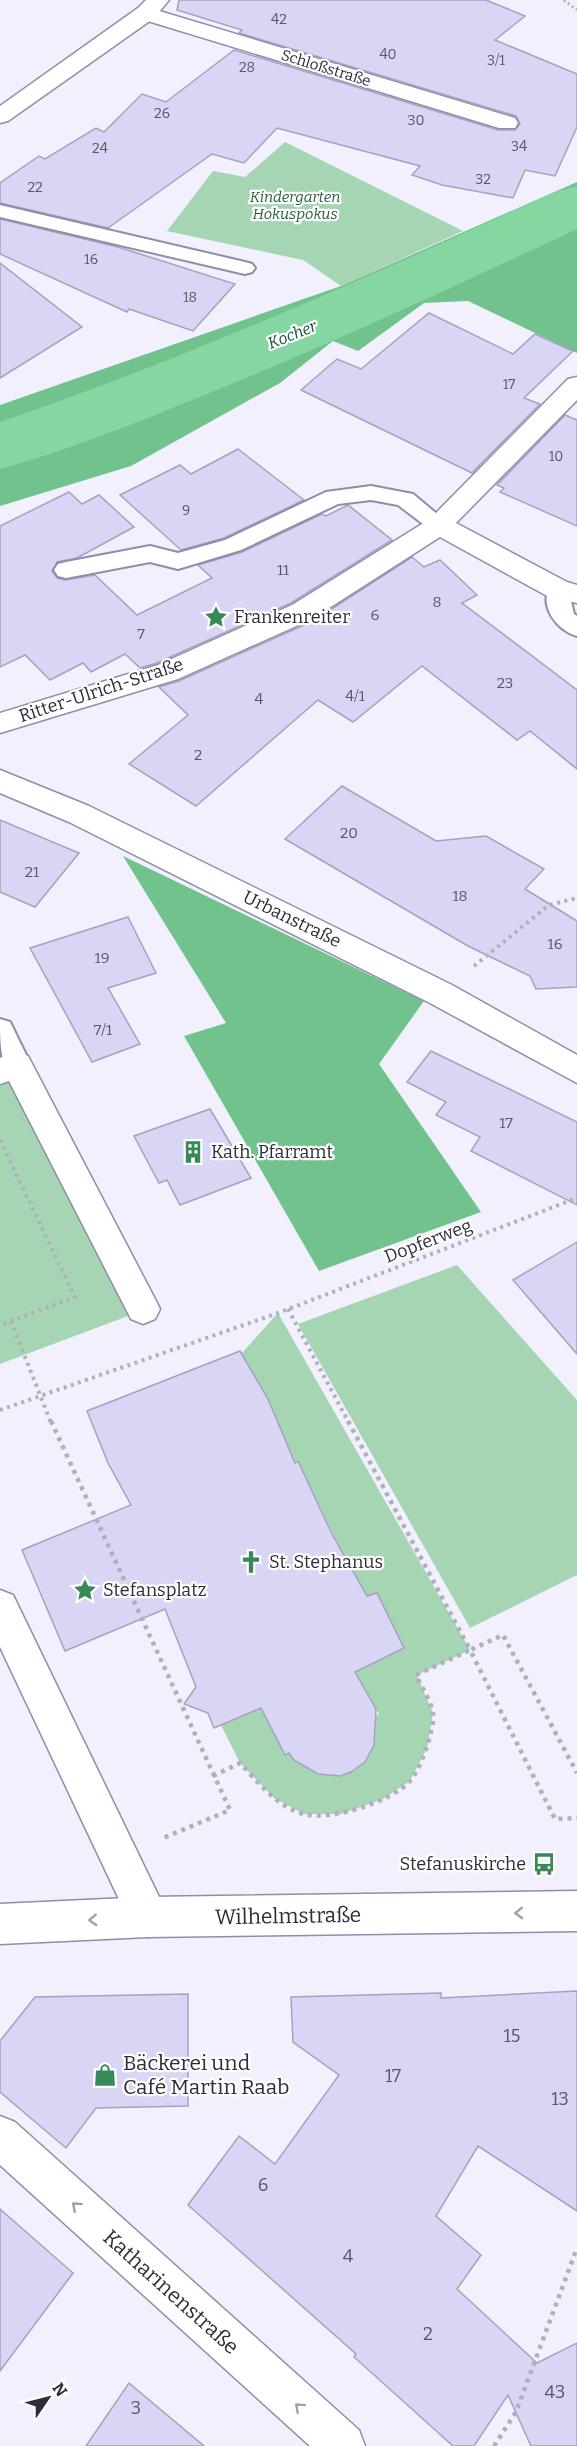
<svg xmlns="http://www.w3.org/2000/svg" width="577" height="2446" font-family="Bitter,serif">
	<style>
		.green { fill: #a6d5b4 }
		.forest { fill: #72c28e }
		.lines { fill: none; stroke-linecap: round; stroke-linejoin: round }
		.river { fill: #85d6a0; fill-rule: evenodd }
		.building { fill: #d8d5f5; stroke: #a4a2bf; stroke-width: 1.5 }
		.service-casing { stroke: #8f8daa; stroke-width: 4 }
		.minor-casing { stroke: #8f8daa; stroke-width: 3 }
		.tertiary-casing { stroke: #8f8daa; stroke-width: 3 }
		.path-far2 { stroke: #b0afbb; stroke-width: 3; stroke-dasharray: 2 3; stroke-linecap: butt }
		.path-far1 { stroke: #b0afbb; stroke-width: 4; stroke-dasharray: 3 4.5; stroke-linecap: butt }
		.path { stroke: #b0afbb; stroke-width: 4.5; stroke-dasharray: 4 5; stroke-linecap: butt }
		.service { fill: #fff; fill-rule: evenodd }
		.minor { fill: #fff; fill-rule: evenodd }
		.tertiary { fill: #fff; fill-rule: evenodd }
		.oneway { stroke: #a0a0a5 }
		.labels { text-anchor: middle; stroke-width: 4.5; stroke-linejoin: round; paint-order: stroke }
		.far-number-label { font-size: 14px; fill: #585667 }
		.far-street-label { font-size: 15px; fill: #2d2c38; stroke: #fff }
		.far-park-label { font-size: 15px; font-style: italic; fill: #245f3c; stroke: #fff }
		.number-label { font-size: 15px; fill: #585667 }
		.far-water-label { font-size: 16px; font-style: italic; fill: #13502e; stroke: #fff }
		.poi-label { font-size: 18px; fill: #2d2c38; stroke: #fff; text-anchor: start }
		.street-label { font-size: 18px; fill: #2d2c38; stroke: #fff }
		.near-number-label { font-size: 18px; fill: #585667 }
		.near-street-label { font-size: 21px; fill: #2d2c38; stroke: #fff }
		.near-poi-label { font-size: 21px; fill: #2d2c38; stroke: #fff; text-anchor: start }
	</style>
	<rect width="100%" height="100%" fill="#f1f0fc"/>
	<g class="green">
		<path d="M285 142 463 231 341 286 303 260 167 231 213 171 245 177Z"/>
		<path d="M13 1072 136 1313 0 1364V1077Z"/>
		<path d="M457 1265 577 1400V1575L470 1628 298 1324Z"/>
		<path d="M278 1313 470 1650 417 1675 433 1713 427 1748 410 1781 383 1799 341 1814H304L274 1798 240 1763 220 1723 268 1703 285 1755 293 1753C314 1782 358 1786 372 1749 376 1739 375 1727 376 1716L379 1714 351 1668 404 1648 377 1593 363 1600 319 1504 316 1505 256 1378 241 1354Z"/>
	</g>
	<g class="forest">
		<path d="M577 182V353L468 301 424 303 358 351 333 341 280 383 131 466 0 506V405L341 286Z"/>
		<path d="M123 856 424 1001 379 1064 481 1212 319 1271 184 1036 226 1023Z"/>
	</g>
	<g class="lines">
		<path class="river" d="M577 186V229C453 287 329 345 202 396 136 423 69 450 0 469V422C190 357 373 275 555 192Z"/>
	</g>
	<g class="building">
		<path d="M179 0H486L525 16 495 40 577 74V127L555 176 525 170 513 198 442 185 412 175 420 166 277 128 244 163 212 154 108 228 0 203V183L39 156 45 159 96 128 104 132 142 94 166 102 234 50 498 130H515L520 124 516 116 239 33 242 30 177 10Z"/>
		<path d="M0 219 118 247 235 284 193 331 129 309 127 312 0 254Z"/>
		<path d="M0 263 82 327 0 378Z"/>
		<path d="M429 313 513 354 535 334 573 351 524 398 540 404 472 473 301 390 337 359 361 369Z"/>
		<path d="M565 415 577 420V526L500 492 504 488 497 485Z"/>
		<path d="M238 449 304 500 224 538 181 550 120 495 180 465 191 474Z"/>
		<path d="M69 492 82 504 99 495 134 527 77 558 57 562 52 571 57 578 65 580 95 575 137 615 212 578 198 565 242 552 322 514 326 516 348 505 392 540 291 603 157 663 140 668 125 654 91 672 83 663 50 680 25 655 0 667V526Z"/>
		<path d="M412 557 424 567 440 560 477 595 462 603 577 690V769L530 731 517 740 422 666 353 722 318 700 196 806 129 764 188 715 159 687 179 681 313 621Z"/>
		<path d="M342 786 436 841 486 836 544 869 525 889 577 921V987L536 989 530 976 468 946 285 839Z"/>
		<path d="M0 820 79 853 35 907 0 892Z"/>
		<path d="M128 917 156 973 108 988 140 1044 92 1062 30 948Z"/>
		<path d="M431 1051 577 1122V1205L471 1151 480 1137 436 1115 446 1102 407 1082Z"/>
		<path d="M210 1109 251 1178 180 1205 167 1180 159 1183 134 1136Z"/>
		<path d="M577 1242V1354L513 1280Z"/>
		<path d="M240 1351 268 1399 295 1463 298 1461 331 1532 367 1596 377 1593 404 1648 355 1672 376 1709 374 1745 365 1762 351 1772 340 1776 318 1774 294 1760 289 1753 285 1755 261 1708 214 1728 208 1713 184 1704 196 1687 165 1609 65 1651 22 1550 131 1505 108 1463 87 1411Z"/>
		<path d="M577 1991V2211L478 2146 436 2216 481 2255 457 2289 537 2363 577 2343V2446H531L508 2395 474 2446H453L354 2357 356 2354 188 2205 239 2136 275 2164 339 2075 293 2042 291 1997 441 1993V1998Z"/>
		<path d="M188 1994V2106L96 2108 66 2148 0 2092V2041L35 1997Z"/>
		<path d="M0 2209 73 2273 0 2371Z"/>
		<path d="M129 2383 204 2446H86Z"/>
	</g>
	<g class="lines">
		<g class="service-casing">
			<g id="service">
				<path d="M0 205 245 262 252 264 255 268 252 272 245 274 0 217Z"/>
				<path d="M371 486 413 494 450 525 447 530 439 533 431 530 398 505 371 500 338 504 241 550 178 569 150 562 66 578 58 576 54 570 58 564 66 562 150 546 178 553 225 540 326 492Z"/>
				<path d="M559 582 567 584 574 614 577 616V636C556 630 538 605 551 584Z"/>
				<path d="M0 1019 10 1022 31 1065 27 1073 17 1076 7 1073C0 1055 0 1039 0 1019Z"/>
			</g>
		</g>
		<g class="minor-casing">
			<g id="minor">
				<path d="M146 7 515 118 518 123 515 128H499L138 18 135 13 138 8Z"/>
				<path d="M577 377V400L456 523 567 582 577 585V603L549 597 440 537 312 619 178 679 0 733V713L158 665 292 605 430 519 568 379Z"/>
				<path d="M17 1052 28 1056 155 1299 160 1309 155 1319 143 1324 131 1319 9 1081 0 1084V1058Z"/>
				<path d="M0 1590 13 1595 162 1903 168 1917 162 1931 148 1937 134 1931 0 1647Z"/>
				<path d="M0 2116 15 2122 359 2430 365 2446H310L0 2165Z"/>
			</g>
		</g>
		<g class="tertiary-casing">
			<g id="tertiary">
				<path d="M146 0H169L154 18 8 121 0 123V106L138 8Z"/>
				<path d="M0 770 89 806 452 985 577 1055V1083L430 1003 69 822 0 793Z"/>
				<path d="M577 1891V1931L148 1937 0 1944V1904L148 1897Z"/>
			</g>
		</g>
		<path class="path-far2" d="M564 0 577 10"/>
		<g class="path-far1">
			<path d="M474 966 549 905 577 898"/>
			<path d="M0 1140 75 1297 0 1325"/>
			<path d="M288 1309 349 1423"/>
			<path d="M11 1321 51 1423"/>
			<path d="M0 1410 278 1313 577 1198"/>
		</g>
		<g class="path">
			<path d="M51 1421 230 1810 161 1839"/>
			<path d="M348 1421 470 1650 503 1635 577 1773"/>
			<path d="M213 1776 240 1763C258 1782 277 1807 304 1814 331 1821 391 1802 410 1781 421 1769 435 1728 433 1713 431 1701 421 1686 416 1675L470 1650 555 1819 577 1818"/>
			<path d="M494 2446 516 2412 577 2248"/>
		</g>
		<use href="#service" class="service"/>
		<use href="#minor" class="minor"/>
		<use href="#tertiary" class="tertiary"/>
	</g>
	<defs><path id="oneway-chevron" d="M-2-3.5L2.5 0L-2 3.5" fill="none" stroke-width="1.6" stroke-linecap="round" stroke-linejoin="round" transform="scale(1.5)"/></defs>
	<g class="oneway">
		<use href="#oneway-chevron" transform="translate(519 1913) rotate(179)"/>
		<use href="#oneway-chevron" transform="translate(93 1920) rotate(177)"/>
		<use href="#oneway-chevron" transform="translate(76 2206) rotate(-138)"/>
		<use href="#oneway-chevron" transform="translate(299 2407) rotate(-138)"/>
	</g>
	<defs>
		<g id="sight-bare" transform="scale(1.8)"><path d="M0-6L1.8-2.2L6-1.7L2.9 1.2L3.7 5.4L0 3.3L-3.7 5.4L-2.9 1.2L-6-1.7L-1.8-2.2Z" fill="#398858" stroke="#fff" stroke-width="2.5" paint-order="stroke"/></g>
		<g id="building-bare" transform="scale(1.8)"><path d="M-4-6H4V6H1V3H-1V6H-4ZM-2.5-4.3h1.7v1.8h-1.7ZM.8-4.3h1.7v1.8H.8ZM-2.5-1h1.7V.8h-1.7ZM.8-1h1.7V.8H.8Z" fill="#398858" stroke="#fff" stroke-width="2.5" paint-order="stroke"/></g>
		<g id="church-bare" transform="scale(1.8)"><path d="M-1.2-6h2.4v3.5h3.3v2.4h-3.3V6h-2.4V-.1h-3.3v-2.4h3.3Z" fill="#398858" stroke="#fff" stroke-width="2.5" paint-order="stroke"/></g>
		<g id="bus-bare" transform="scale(1.8)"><path d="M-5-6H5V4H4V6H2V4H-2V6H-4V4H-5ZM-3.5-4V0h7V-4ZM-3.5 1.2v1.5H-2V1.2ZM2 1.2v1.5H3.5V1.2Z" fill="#398858" stroke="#fff" stroke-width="2.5" paint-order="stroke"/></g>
		<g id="shop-bare" transform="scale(1.8)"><path d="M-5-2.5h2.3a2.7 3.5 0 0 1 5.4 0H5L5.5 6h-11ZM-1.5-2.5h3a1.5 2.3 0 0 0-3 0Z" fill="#398858" stroke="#fff" stroke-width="2.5" paint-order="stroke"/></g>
	</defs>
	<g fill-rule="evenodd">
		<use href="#sight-bare" x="216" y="617"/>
		<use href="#building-bare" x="193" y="1152"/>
		<use href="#church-bare" x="251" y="1562"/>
		<use href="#sight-bare" x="85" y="1590"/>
		<use href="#bus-bare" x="544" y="1864"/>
		<use href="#shop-bare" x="105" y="2075"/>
	</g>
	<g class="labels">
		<g class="far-number-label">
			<text x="279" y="24">42</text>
			<text x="388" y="59">40</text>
			<text x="496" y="65">3/1</text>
			<text x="247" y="72">28</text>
			<text x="162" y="118">26</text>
			<text x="416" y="125">30</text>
			<text x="519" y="151">34</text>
			<text x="100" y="153">24</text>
			<text x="483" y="184">32</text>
			<text x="35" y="192">22</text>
			<text x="91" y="264">16</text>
			<text x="190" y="302">18</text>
			<text x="509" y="389">17</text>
			<text x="556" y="461">10</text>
			<text x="186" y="515">9</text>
		</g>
		<g class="far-street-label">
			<text transform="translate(326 68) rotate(17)" y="5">Schloßstraße</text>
		</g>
		<g class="far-park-label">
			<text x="295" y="202">Kindergarten<tspan x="295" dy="17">Hokuspokus</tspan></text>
		</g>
		<g class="number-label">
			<text x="283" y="575">11</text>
			<text x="437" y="607">8</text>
			<text x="375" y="620">6</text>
			<text x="141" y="639">7</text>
			<text x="505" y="688">23</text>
			<text x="355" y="701">4/1</text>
			<text x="259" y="704">4</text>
			<text x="198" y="760">2</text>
			<text x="349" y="838">20</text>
			<text x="32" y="877">21</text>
			<text x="460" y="901">18</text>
			<text x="555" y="949">16</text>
			<text x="102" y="963">19</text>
			<text x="103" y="1035">7/1</text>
			<text x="506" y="1128">17</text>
		</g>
		<g class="far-water-label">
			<text transform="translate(292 334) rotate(-22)" y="6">Kocher</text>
		</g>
		<g class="poi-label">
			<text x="234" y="623">Frankenreiter</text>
			<text x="211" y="1158">Kath. Pfarramt</text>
			<text x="269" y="1568">St. Stephanus</text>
			<text x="103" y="1596">Stefansplatz</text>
			<text x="526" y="1870" text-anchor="end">Stefanuskirche</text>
		</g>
		<g class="street-label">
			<text transform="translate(101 690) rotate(-18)" y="6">Ritter-Ulrich-Straße</text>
			<text transform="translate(292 919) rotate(26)" y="6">Urbanstraße</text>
			<text transform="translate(428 1241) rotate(-21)" y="6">Dopferweg</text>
		</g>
		<g class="near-number-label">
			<text x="512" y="2042">15</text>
			<text x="393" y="2082">17</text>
			<text x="560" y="2105">13</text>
			<text x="263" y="2191">6</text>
			<text x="348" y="2262">4</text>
			<text x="428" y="2340">2</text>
			<text x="555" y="2398">43</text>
			<text x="136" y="2414">3</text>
		</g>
		<g class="near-street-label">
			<text transform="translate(288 1916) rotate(-1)" y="7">Wilhelmstraße</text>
			<text transform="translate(171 2292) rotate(42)" y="7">Katharinenstraße</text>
		</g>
		<g class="near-poi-label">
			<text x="123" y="2070">Bäckerei und<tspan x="123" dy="24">Café Martin Raab</tspan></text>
		</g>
	</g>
	<g transform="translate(48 2398) rotate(55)" stroke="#ffffff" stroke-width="4.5" paint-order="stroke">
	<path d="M0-4.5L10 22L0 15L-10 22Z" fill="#2d2c38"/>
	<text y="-9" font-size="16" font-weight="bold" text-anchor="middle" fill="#2d2c38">N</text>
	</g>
</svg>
